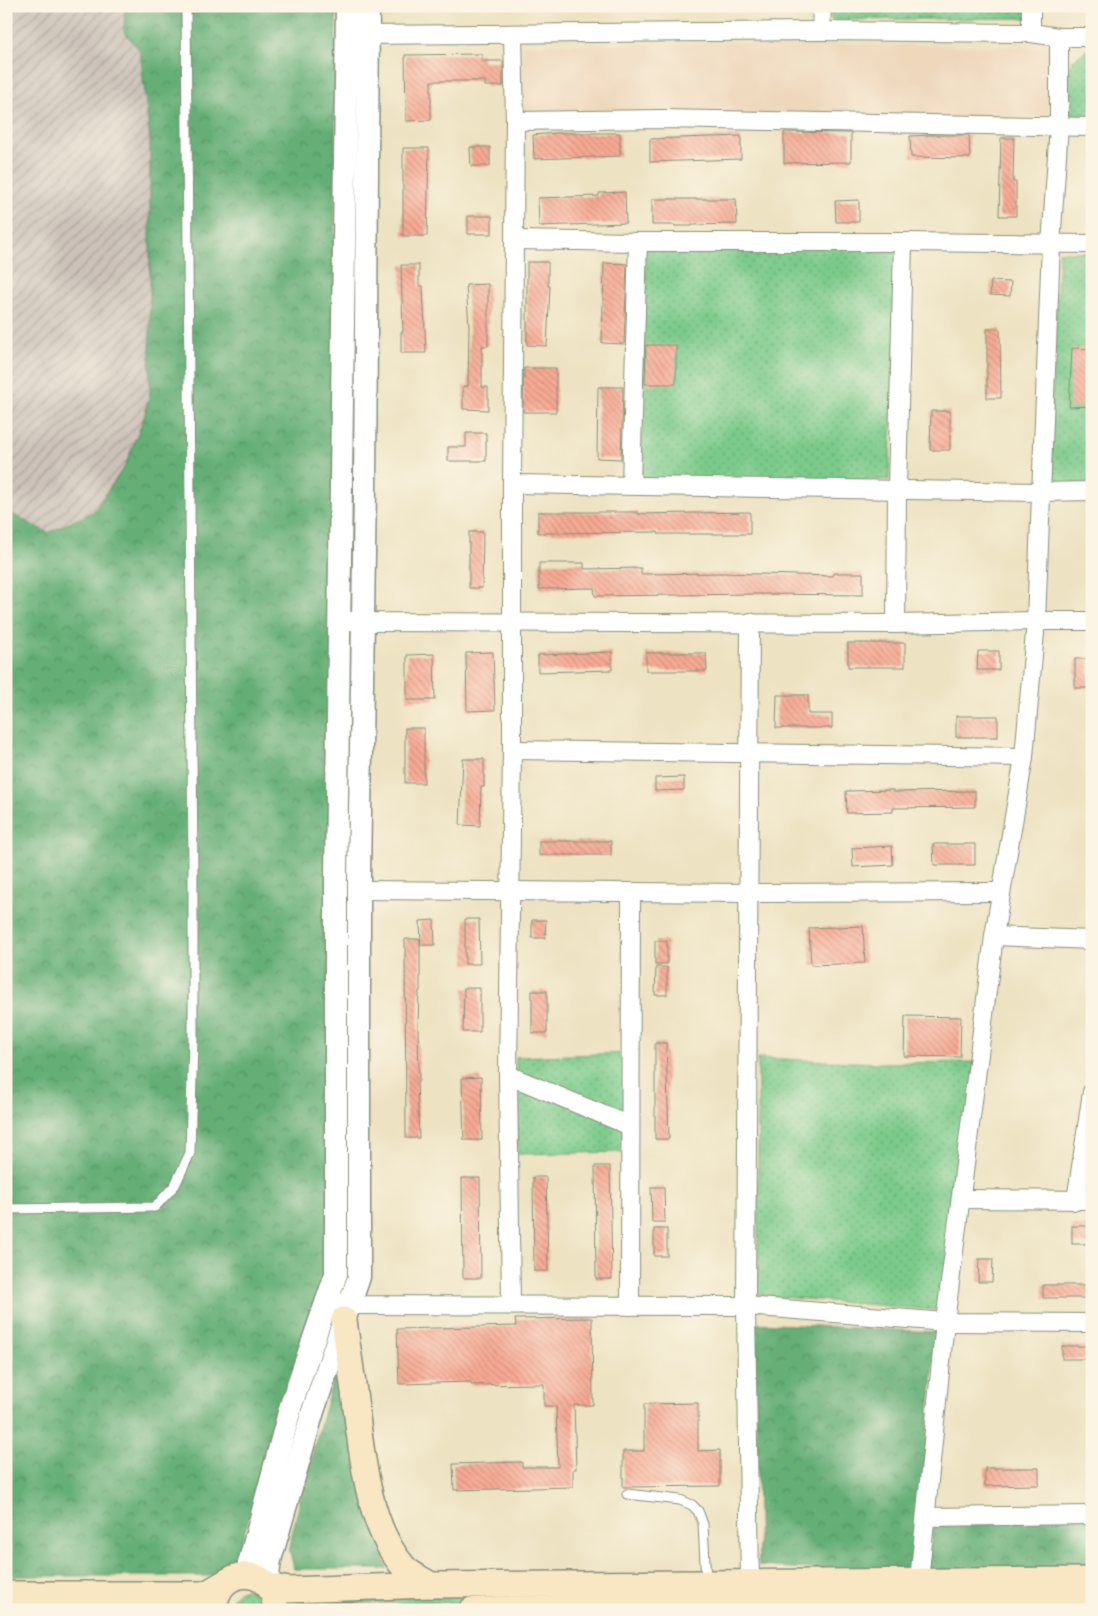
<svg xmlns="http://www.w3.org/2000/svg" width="1098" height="1616" font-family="Mynerve,sans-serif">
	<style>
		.built { fill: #eed7bb }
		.industrial { fill: url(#industrial-furrows) }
		.grass { fill: url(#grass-dots); stroke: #4e8460 }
		.forest { fill: url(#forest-crowns); stroke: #427656 }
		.building { fill: url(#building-back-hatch) }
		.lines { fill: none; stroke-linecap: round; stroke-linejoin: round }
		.service-casing { stroke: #86907a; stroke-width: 11 }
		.minor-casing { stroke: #86907a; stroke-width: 20 }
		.tertiary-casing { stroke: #86907a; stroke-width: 25 }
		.secondary-casing { stroke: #86907a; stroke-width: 28 }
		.service { stroke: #fff; stroke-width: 9 }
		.minor { stroke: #fff; stroke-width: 18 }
		.tertiary { stroke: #fff; stroke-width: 22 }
		.secondary { stroke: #f9e7c3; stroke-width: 25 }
	</style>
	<defs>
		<pattern id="industrial-furrows" width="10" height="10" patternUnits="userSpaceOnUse" patternTransform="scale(1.25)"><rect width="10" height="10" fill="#ccc2b9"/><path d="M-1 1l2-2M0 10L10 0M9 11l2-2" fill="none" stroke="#a59f97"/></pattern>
		<pattern id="grass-dots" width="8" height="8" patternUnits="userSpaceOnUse" patternTransform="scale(1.25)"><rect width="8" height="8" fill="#7ccb8b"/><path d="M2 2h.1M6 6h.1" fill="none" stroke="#65a672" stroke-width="1.8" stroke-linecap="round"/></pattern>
		<pattern id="forest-crowns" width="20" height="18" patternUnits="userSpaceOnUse" patternTransform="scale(1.25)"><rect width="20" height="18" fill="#65af77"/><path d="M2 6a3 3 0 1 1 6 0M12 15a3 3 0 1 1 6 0" fill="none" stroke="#539062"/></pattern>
		<pattern id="building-back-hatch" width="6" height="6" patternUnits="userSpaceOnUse" patternTransform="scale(1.25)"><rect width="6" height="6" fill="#f8aa94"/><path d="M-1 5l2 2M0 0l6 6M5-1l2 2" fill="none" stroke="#c88c7a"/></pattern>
	</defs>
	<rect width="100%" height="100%" fill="#fcf5e5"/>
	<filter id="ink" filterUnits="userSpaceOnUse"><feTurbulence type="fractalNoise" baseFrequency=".02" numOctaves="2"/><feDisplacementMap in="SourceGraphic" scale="10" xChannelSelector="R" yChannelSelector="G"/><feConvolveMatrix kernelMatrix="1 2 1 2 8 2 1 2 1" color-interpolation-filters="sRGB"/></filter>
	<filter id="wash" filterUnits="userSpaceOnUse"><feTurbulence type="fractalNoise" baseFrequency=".0096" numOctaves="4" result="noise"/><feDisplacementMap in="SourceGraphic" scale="20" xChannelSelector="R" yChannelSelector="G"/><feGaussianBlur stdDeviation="1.12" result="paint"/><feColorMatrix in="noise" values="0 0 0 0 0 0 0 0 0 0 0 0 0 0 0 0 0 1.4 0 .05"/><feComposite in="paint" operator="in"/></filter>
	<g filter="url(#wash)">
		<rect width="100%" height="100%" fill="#ede2c1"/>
		<path class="built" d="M779 42 1048 48 1049 116 522 124V45Z"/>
		<path class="industrial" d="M6 6H181L189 1185 6 1215Z"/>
		<g class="grass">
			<path d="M831 6H1026V18L831 20Z"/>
			<path d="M1092 46V124H1065L1064 89 1072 61Z"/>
			<path d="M643 247H900L889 480 642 481Z"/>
			<path d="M1059 252H1092V483L1048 484Z"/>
			<path d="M627 1053V1152L518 1154 516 1057Z"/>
			<path d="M758 1058 878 1063 975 1062 945 1299 935 1310 758 1295Z"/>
			<path d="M247 1589C258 1591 263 1599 261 1610H232C230 1598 235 1591 247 1589Z"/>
			<path d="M693 1593 692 1600 297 1604 298 1597Z"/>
			<path d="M196 1602V1610H6V1603Z"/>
		</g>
		<g class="forest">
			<path d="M125 6H336L328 1266 236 1559 213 1576H6V511L48 533 93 512 125 466 144 418 150 392V139L140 50 124 32Z"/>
			<path d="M754 1323 937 1332 914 1575 759 1566Z"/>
			<path d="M333 1379 344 1380 354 1457 387 1569H294L289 1547 304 1483Z"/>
			<path d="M1092 1517V1571L927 1574 934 1519Z"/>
		</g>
		<g id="blocks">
			<g class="building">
				<path d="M482 54V61H503V86H485V81H431V120L406 121 405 55Z"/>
				<path d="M784 132 851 133V162L784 163Z"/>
				<path d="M556 133H620V156L534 159 533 135Z"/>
				<path d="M932 135H969L970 158 911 157 910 136Z"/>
				<path d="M741 136V159L650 162V139Z"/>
				<path d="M1001 138H1014L1013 182H1016V216H999Z"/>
				<path d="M470 147H490V166H471Z"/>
				<path d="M403 148H429L427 236H403Z"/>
				<path d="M625 192 626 223 539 226 538 198 599 196V193Z"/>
				<path d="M652 199H736L737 224 692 225V226H675V225H652Z"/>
				<path d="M859 200V222H836L835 201Z"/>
				<rect x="468" y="216" width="24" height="18"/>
				<path d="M527 262H548V286H550L547 346 527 345Z"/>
				<path d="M604 263 627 264 624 344 602 343Z"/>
				<path d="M401 265H419V286H423L426 353H401V332H403Z"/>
				<path d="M991 281 1011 282 1010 296 990 295Z"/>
				<path d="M488 284V346H482V387H488V410L463 409V386H468L469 326 466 285Z"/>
				<path d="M987 329H1000L1001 398H987Z"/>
				<path d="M646 345H676V384H645Z"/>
				<path d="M1072 348 1092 349V406L1069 407Z"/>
				<path d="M524 368H556V412H523Z"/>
				<path d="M598 387H623L621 459 597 458Z"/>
				<path d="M931 411H950V450H930Z"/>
				<path d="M466 433H486V461H448V447H466Z"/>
				<path d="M538 512H638V514L750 512V534H658V532L538 533Z"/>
				<path d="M469 532H483L482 588H469Z"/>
				<path d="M539 563H584V569L641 568V574L722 573 833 576V573H863V595L756 594 595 596 594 588 539 589Z"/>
				<rect x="848" y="643" width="57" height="24"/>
				<path d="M978 651H999V670H977Z"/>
				<path d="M493 652 495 710 467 711 466 653Z"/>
				<path d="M612 652V670L538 672V655Z"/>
				<path d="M646 653H706L707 671H646Z"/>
				<path d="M434 654 435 700H407V655Z"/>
				<rect x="1075" y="659" width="14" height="29"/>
				<path d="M777 695H808V714H832V728H776Z"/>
				<rect x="956" y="716" width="42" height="21"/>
				<rect x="405" y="728" width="19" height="55"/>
				<path d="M463 759H484V787H481L480 826 460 825Z"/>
				<path d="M684 777V790L655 791V778Z"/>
				<path d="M893 790V792L975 791V807L893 808V812L847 813 846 791Z"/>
				<rect x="539" y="841" width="72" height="14"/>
				<path d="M933 844H975V865H934Z"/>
				<path d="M892 846 893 865 853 867 852 848Z"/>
				<path d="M465 919H479L480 964H465Z"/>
				<path d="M434 920 435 945H421L420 921Z"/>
				<path d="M532 920H546L545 938H532Z"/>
				<path d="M863 926 865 963 811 965 809 928Z"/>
				<path d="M405 939H420V991H419L418 1026 419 1081H417L419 1138H406Z"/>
				<rect x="655" y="941" width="12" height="23"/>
				<path d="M656 967H667V995H655Z"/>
				<path d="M464 988H480V1032H463Z"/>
				<rect x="532" y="991" width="15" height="42"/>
				<path d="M905 1016 961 1017 960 1057 904 1056Z"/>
				<path d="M655 1043H666L669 1139H655Z"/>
				<path d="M481 1077 482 1140H464L462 1078Z"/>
				<path d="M595 1166H610L612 1279H596Z"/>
				<path d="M533 1177H546L548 1271H534Z"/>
				<path d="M462 1178H480L481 1278H463Z"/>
				<path d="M651 1187H664L665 1222H652Z"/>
				<rect x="1072" y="1226" width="20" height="18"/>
				<rect x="654" y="1229" width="13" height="27"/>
				<path d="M979 1259H993L992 1282H978Z"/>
				<rect x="1043" y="1285" width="49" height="13"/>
				<path d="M592 1318 593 1405H574L576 1469H573V1487L454 1490 453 1464 522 1462V1467H558L556 1406H544V1384L471 1385V1382L399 1384 397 1329 516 1326 515 1319Z"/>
				<rect x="1062" y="1346" width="30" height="13"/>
				<path d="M698 1403V1451L720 1450V1486L623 1487V1451H644V1404Z"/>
				<path d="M985 1468H1039V1485L985 1486Z"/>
			</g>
		</g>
	</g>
	<g filter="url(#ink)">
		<use href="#blocks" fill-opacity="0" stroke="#86907a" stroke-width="1"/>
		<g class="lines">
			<g class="service-casing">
				<g id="service">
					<path d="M6 1209 155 1207 175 1185 190 1153 193 1038V874L186 6"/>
					<path d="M627 1494 680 1500 692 1505 698 1511 703 1524 706 1582"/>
				</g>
			</g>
			<g class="minor-casing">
				<g id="minor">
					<path d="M821 31 822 6"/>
					<path d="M1031 33V6"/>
					<path d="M357 35 821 31 1031 33 1059 37H1092"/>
					<path d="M515 121 661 119 1092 127"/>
					<path d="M514 240 638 242H903L1092 244"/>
					<path d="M512 484 1040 492 1092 491"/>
					<path d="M631 485 638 242"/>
					<path d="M350 621 362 622 896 624 1036 621H1092"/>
					<path d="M750 622 746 1306 750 1584 752 1594"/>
					<path d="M896 624 897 489 903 242"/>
					<path d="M512 750 1024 757"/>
					<path d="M359 890 748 893 1001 892"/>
					<path d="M994 936 1092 940"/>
					<path d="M508 1075 630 1126"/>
					<path d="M961 1199 1092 1200"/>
					<path d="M1076 1201 1092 1092"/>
					<path d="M338 1302 349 1305 746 1306 945 1322 1092 1323"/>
					<path d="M511 1305 508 1075 512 750V484L515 121 513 35"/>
					<path d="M630 1306 631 893"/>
					<path d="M926 1517 1092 1515"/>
					<path d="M918 1591 945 1322 994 936 1024 757 1036 621 1051 245 1059 126V37"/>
				</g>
			</g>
			<g class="tertiary-casing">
				<g id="tertiary">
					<path d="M246 1575 291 1405 336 1274V876L347 6"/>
					<path d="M267 1584 270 1560 313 1411 359 1277V876L365 489 368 6"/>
				</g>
			</g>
			<g class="secondary-casing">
				<g id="secondary">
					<path d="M344 1320C347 1344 351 1368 354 1392 361 1445 366 1524 403 1566 409 1574 422 1579 431 1585"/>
					<path d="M269 1586 288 1590 431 1585 1092 1580"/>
					<path d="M6 1594H205L224 1583"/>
					<path d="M215 1610C214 1564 277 1564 275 1610"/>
					<path d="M472 1610 753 1605 1092 1604"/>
				</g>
			</g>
			<use href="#service" class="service"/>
			<use href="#minor" class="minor"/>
			<use href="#tertiary" class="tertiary"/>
			<use href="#secondary" class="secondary"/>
		</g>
	</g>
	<rect width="1098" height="1616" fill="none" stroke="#fcf5e5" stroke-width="25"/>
</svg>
